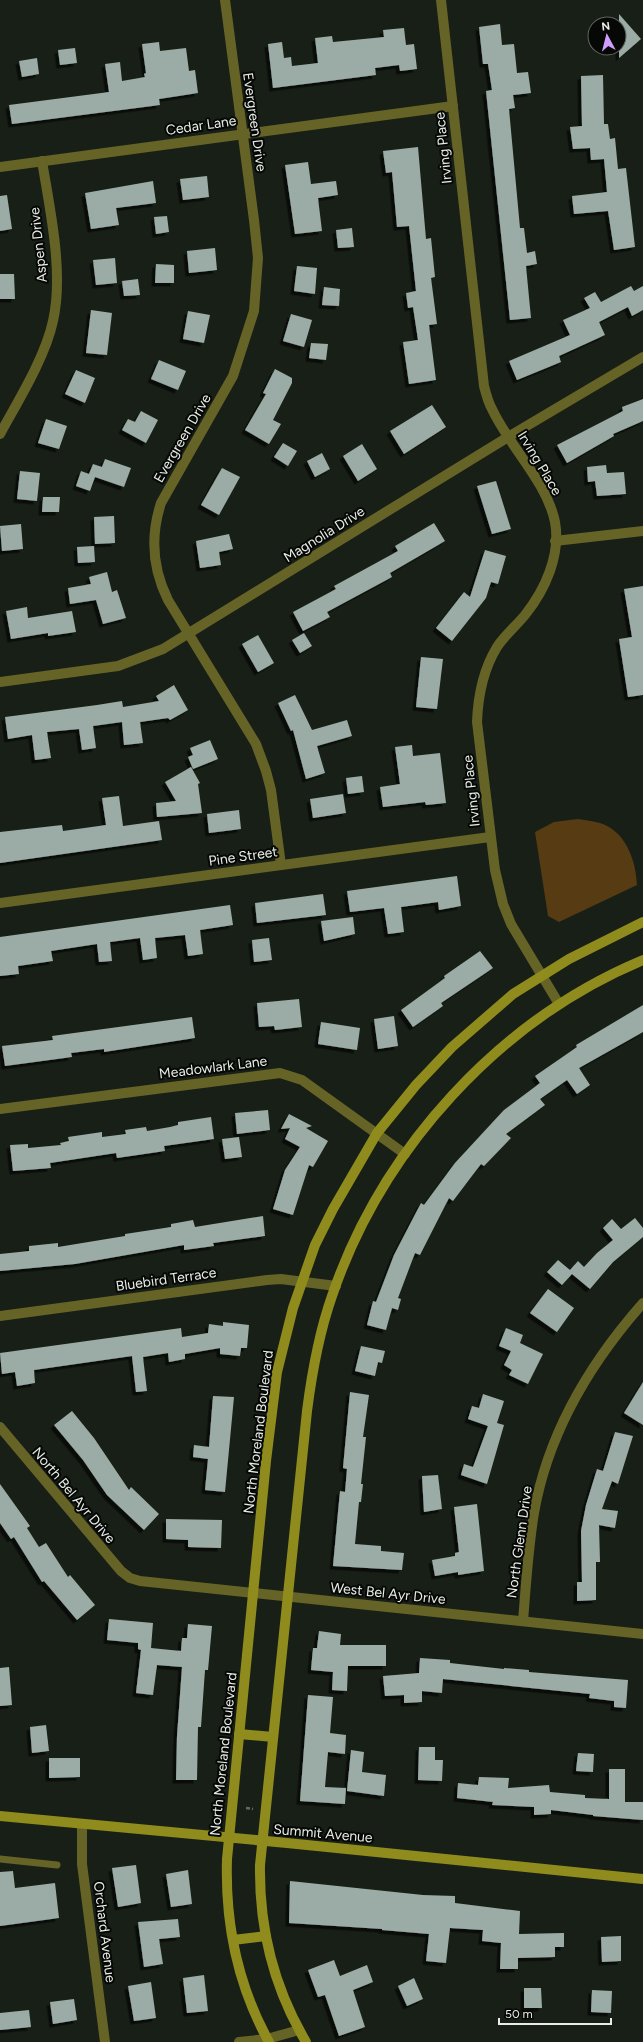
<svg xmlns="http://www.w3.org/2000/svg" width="643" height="2042" font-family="Figtree,sans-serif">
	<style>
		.green { fill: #563b13 }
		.building { fill: #9baca6; filter: url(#shadow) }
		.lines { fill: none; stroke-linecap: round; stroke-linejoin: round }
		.path { stroke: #656b63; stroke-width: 2.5; stroke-dasharray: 4 2; stroke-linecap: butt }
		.lane { stroke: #666327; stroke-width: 7 }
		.street { stroke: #666327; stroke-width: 10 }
		.secondary { stroke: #908b1d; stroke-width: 10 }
		.labels { text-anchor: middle; stroke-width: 4; stroke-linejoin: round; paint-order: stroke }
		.street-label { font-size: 14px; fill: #e8ede7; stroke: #060805 }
	</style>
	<defs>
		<filter id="shadow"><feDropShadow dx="-3.5" dy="3.5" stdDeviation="0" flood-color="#0009"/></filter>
	</defs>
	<rect width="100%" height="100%" fill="#181f16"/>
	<path class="green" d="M578 819C585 820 593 821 600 823 626 831 636 861 637 885L559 922 548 916 535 832 554 822Z"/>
	<g class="building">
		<path d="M619 14 641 39 619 58Z"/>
		<path d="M500 24 502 45 514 44 517 73 528 72 531 93 513 95 515 108 509 109 520 228H524L527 253 535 251 537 264 526 266 531 318 510 320 486 91 492 90 488 64H483L479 27Z"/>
		<path d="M404 28 406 45 414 44 417 69 400 71 399 65 375 68 376 75 273 88 268 44 282 42 284 58 291 57 292 66 318 63 315 38 332 36 333 42 384 37 383 30Z"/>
		<path d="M159 42 160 51 186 48 189 71 195 70 198 93 159 99 160 105 12 124 9 105 109 92 105 64 120 62 122 81 145 77 144 74 146 73 142 44Z"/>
		<path d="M75 48 77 63 60 65 58 50Z"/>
		<path d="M37 58 39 74 22 77 19 61Z"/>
		<path d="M603 75 604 124H608L610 139 615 138 618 169 626 168 635 247 614 250 608 211 574 214 572 196 607 192 604 159 591 160 590 148 573 149 570 127 582 126 581 76Z"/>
		<path d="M418 147 426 239 431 238 435 277 431 278 437 324 429 325 436 380 409 384 403 342 418 340 413 307 408 308 406 293 416 291 409 226 397 227 392 172 386 173 383 151Z"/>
		<path d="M308 162 311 184 336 181 338 195 318 198 322 231 295 234 285 165Z"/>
		<path d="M207 176 209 197 183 200 180 179Z"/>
		<path d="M153 181 156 203 116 208 119 225 91 229 85 193Z"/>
		<path d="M7 195 12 229 0 231V196Z"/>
		<path d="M167 216 169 232 156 234 154 217Z"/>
		<path d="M352 228 354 247 338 248 336 230Z"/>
		<path d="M215 248 217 270 189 273 187 251Z"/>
		<path d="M115 258 117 283 96 285 93 260Z"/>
		<path d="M156 264 174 265V283H155Z"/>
		<path d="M297 266 317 268 315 294 294 291Z"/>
		<path d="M0 274H14L15 299H0Z"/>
		<path d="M138 279 140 295 124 296 122 281Z"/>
		<path d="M631 286 634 291 643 286V310L632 316 628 307 599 322 605 335 559 356 561 362 517 380 509 361 570 335 563 320 590 308 584 298 595 292 601 302Z"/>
		<path d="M324 287 340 289 339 306 322 305Z"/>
		<path d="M91 310 112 313 107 355 86 353Z"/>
		<path d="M188 311 210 315 204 343 183 339Z"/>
		<path d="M291 314 312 320 304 347 283 341Z"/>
		<path d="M311 343 328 344 326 360 309 358Z"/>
		<path d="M159 360 186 371 178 390 151 379Z"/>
		<path d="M275 369 292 378V383L273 420 281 424 269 444 245 430 266 394 263 393Z"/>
		<path d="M76 370 95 378 85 403 65 394Z"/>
		<path d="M643 399V421L613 434 614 436 567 463 557 445 623 411 622 407Z"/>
		<path d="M432 405 446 427 404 454 390 431Z"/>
		<path d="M141 411 158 420 146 443 122 430 128 419 135 422Z"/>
		<path d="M46 419 67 426 59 449 38 443Z"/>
		<path d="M283 443 297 451 288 466 274 457Z"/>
		<path d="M362 444 377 469 358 481 343 456Z"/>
		<path d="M322 453 330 469 315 477 307 461Z"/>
		<path d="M105 459 131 468 124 487 95 477 90 491 76 486 81 471 89 474 93 464 102 467Z"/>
		<path d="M606 465 607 473 624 472 626 494 597 496 595 481 588 482 587 467Z"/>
		<path d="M222 468 240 477 219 515 201 505Z"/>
		<path d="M20 471 40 473 37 501 17 499Z"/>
		<path d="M496 481 511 529 492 534 477 486Z"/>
		<path d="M43 497H60L59 512H42Z"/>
		<path d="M114 516 115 543 95 544 94 517Z"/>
		<path d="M434 523 445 541 390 573 392 577 327 612 330 617 303 631 293 612 336 589 334 586 398 551 395 546Z"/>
		<path d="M21 524 23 549 2 551 0 526Z"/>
		<path d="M229 534 233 549 219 552 221 565 200 568 196 541Z"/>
		<path d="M94 546 95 562 78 563 77 547Z"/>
		<path d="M485 550 506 556 498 584 491 582 486 598 452 641 436 628 464 592 470 597Z"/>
		<path d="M107 572 112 592 117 590 126 618 103 624 96 600 70 604 68 588 91 584 89 577Z"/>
		<path d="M643 586V695L628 697 619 639 632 637 624 589Z"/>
		<path d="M27 607 28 618 72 611 76 632 48 636V633L11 639 6 611Z"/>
		<path d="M304 633 312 646 300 653 292 640Z"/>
		<path d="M258 635 274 663 258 672 242 644Z"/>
		<path d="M421 657 443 659 437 709 416 707Z"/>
		<path d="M174 685 188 710 170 720 168 718 140 722 143 743 124 745 122 722 93 726 96 748 82 750 79 729 47 732 51 758 35 760 32 735 8 739 5 717 97 705 122 701 123 707 159 701 156 696Z"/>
		<path d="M295 695 312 730 347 720 352 736 317 746 325 773 306 779 293 730 291 731 278 703Z"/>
		<path d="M210 740 218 759 193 769 188 757 193 755 190 748Z"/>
		<path d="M412 745 413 756 440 753 446 803 426 805 425 802 383 807 380 787 400 784 395 747Z"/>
		<path d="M191 767 200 783 198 784 202 813 157 817 156 803 176 801 165 782Z"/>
		<path d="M362 776 364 792 348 794 346 778Z"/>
		<path d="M343 794 346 813 313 818 310 799Z"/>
		<path d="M119 796 123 826 159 821 162 840 0 863V832L62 825 63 831 106 825 102 798Z"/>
		<path d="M239 810 241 829 209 833 207 814Z"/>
		<path d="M457 876 461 906 439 910 438 902 401 907 404 932 388 934 384 908 350 912 347 891Z"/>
		<path d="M323 894 326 915 257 923 255 903Z"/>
		<path d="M230 905 233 925 200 930 203 954 188 956 185 935 155 938 157 958 143 960 140 938 110 942 112 961 99 962 97 944 51 951 53 961 18 966 19 974 0 976V937Z"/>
		<path d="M353 917 355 934 324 941 321 921Z"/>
		<path d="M269 938 272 960 254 962 252 940Z"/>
		<path d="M480 951 493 968 441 1003 443 1006 413 1027 401 1010 445 978 444 976Z"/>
		<path d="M299 999 302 1027 275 1030 274 1026 259 1027 257 1003Z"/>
		<path d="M643 1005V1032L579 1068 590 1085 577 1094 567 1080 540 1099 545 1105 506 1134 511 1138 484 1166 481 1164 453 1201 449 1198 420 1255 415 1253 398 1298 401 1299 398 1310 392 1308 386 1330 367 1325 373 1301 376 1302 394 1255 421 1203 424 1205 455 1163 504 1110 540 1083 535 1076 577 1047 576 1045Z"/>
		<path d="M394 1016 398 1046 378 1049 374 1019Z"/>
		<path d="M192 1017 195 1038 104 1052V1049L71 1053 72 1057 5 1066 2 1046 53 1040 52 1036Z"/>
		<path d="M321 1022 360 1028 357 1050 318 1044Z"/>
		<path d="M268 1110 270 1130 237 1134 235 1113Z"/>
		<path d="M289 1114 312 1126 306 1128 328 1141 313 1167 309 1165 293 1215 273 1209 285 1170 300 1147 285 1139 290 1128 281 1129Z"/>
		<path d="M211 1117 214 1139 164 1146 165 1151 117 1158 116 1153 50 1163 51 1168 13 1171 10 1145 28 1144V1148L61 1145 60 1143 69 1141 68 1137 102 1132V1137L126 1134 125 1130 146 1127 147 1131 170 1127 178 1125V1122Z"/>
		<path d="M239 1137 242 1157 225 1159 222 1139Z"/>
		<path d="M263 1216 265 1236 213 1243 214 1246 184 1250V1245L75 1264 0 1271V1254L29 1251V1246L58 1243V1247L125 1236V1234L171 1227V1224L193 1220 195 1227Z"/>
		<path d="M635 1218 643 1228V1237L613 1262 590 1289 572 1274 562 1285 547 1272 558 1260 570 1270 578 1261 584 1267 597 1253 613 1240 603 1228 612 1219 621 1229Z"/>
		<path d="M548 1289 574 1308 557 1332 530 1313Z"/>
		<path d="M223 1322 249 1325 247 1348H241L240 1356 220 1354V1348L185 1354V1359L169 1362 168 1353 143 1357 147 1391 136 1392 132 1356 34 1370 35 1383 17 1386 15 1372 2 1374 0 1353 181 1328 182 1337 208 1333 209 1324 223 1326Z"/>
		<path d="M506 1328 523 1335 520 1343 543 1354 528 1384 509 1375 512 1370 504 1365 511 1351 499 1346Z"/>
		<path d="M361 1346 385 1351 382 1363 378 1362 375 1376 355 1371Z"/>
		<path d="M643 1382V1425L624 1413Z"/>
		<path d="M350 1392 369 1395 363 1437H366L361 1484H363L361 1502H359L355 1544 381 1546V1551L404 1553 402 1570 333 1566 340 1491 345 1492 347 1469 343 1468Z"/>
		<path d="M483 1394 504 1401 497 1423 504 1425 487 1484 461 1475 464 1464 473 1467 488 1426 468 1419 472 1406 479 1408Z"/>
		<path d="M213 1396 234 1397 225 1492 205 1490 208 1459 193 1457 194 1445 209 1447Z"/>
		<path d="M72 1411 94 1438 129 1490 131 1487 159 1514 144 1530 107 1495 83 1460 54 1425Z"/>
		<path d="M615 1432 633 1436 618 1484 612 1481 602 1509 618 1511 615 1528 599 1525 600 1562H596V1600L577 1601V1582H582L581 1531 586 1505 597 1469 603 1471Z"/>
		<path d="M438 1475 442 1509 424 1512 422 1476Z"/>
		<path d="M0 1484 30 1526 27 1528 39 1547 46 1543 68 1577 70 1575 95 1605 77 1620 44 1581 42 1582 14 1537 11 1539 0 1523Z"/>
		<path d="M477 1504 484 1571 458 1575V1572L435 1576 432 1560 455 1556V1553L459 1552 454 1507Z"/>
		<path d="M166 1519 222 1520 221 1548 188 1547V1540L166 1539Z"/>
		<path d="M109 1619 153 1623 151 1648 181 1651 182 1638H187L188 1624 212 1626 208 1670H205L201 1727H198L197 1780H176L177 1736 182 1667 157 1665 153 1695 136 1693 141 1650 138 1649V1643L107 1640Z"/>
		<path d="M319 1631 341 1634 340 1645H386V1666H348L347 1691 332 1690 333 1672 311 1670 313 1648H317Z"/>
		<path d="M420 1658 450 1660V1663L504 1669V1668L529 1670V1672L628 1680 626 1708 614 1707V1701L589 1698 590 1694 443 1679 442 1693 422 1691V1702L404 1703V1695L385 1696 383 1676 419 1673Z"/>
		<path d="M9 1667 12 1705 0 1706V1668Z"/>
		<path d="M308 1695 333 1697 330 1733 346 1735 345 1754 328 1752 325 1787 346 1788 345 1804 300 1801Z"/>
		<path d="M46 1725 49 1751 32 1753 30 1727Z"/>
		<path d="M419 1747H435V1760H443L442 1781 418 1780Z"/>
		<path d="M351 1750 364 1752 362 1772 386 1775 384 1796 347 1791Z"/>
		<path d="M578 1753 594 1754 593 1772 576 1771Z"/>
		<path d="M49 1758H80V1777L49 1778Z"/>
		<path d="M609 1769H625V1802H643V1820L593 1816V1815L551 1810V1814L534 1815V1807L492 1805 493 1802 457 1798 458 1783 478 1785 479 1777 509 1778 508 1788 549 1785 550 1792 585 1795V1798L609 1799Z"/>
		<path d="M136 1865 141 1903 118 1907 112 1868Z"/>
		<path d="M188 1870 192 1904 171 1907 166 1874Z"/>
		<path d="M13 1871 15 1888 55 1883 59 1918 0 1926V1872Z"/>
		<path d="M290 1881 423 1895 455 1896V1903L520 1911 519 1934 564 1933V1947H555V1957L518 1958V1969H500L501 1943 482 1941 483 1930 450 1928 446 1963 426 1961 429 1934 382 1930V1929L289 1923Z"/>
		<path d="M178 1919 180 1937 159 1939 163 1964 144 1967 138 1922Z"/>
		<path d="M621 1936V1961L602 1962 601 1937Z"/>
		<path d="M334 1960 340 1976 367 1965 373 1982 353 1990 365 2027 339 2036 325 1995 318 1997 308 1970Z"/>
		<path d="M204 1975 208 2011 187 2013 183 1978Z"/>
		<path d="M414 1978 423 1999 407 2006 398 1986Z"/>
		<path d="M151 1982 156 2018 134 2021 128 1986Z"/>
		<path d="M524 1988H541L542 2008H524Z"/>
		<path d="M592 1990 612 1991 611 2013 591 2012Z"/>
		<path d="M74 1999 77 2020 53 2024 50 2002Z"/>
		<path d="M29 2010 31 2027 0 2030V2013Z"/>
	</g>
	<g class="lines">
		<path class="path" d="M246 1808 253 1809"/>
		<path class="lane" d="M0 1859 57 1865"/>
		<g class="street">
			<path d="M225 0 254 220 258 258 254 311 233 376 161 503C150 537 152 568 168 600L256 744 266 771 271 790 281 865"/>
			<path d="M441 0 484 386C486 394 488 402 492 409 509 446 547 482 555 522 561 555 545 590 525 615 516 626 505 635 497 647 483 670 478 695 477 722L495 870 503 904 511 924 559 1004"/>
			<path d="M0 167 453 106"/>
			<path d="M0 434C18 401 45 358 53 321 64 273 50 210 42 161"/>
			<path d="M555 541 643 531"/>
			<path d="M0 682 118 666 163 649 508 437 643 357"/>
			<path d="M0 903 490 837"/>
			<path d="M0 1109 280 1073 302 1080 405 1154"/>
			<path d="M0 1316 267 1280 281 1279 336 1286"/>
			<path d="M0 1427 121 1571 130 1578 140 1581 643 1634"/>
			<path d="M523 1621C526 1585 528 1549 534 1513 548 1433 590 1363 643 1303"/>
			<path d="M82 1825V1864L105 2042"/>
			<path d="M239 2042 267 2039 299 2030"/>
		</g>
		<g class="secondary">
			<path d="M239 1734 273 1737"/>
			<path d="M0 1816 287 1843 643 1879"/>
			<path d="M233 1940 266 1936"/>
			<path d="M269 2042C238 1986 225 1923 227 1859L266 1461 277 1372 293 1308 315 1245 333 1209 377 1133 416 1085 452 1047 513 994 569 959 643 922"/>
			<path d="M306 2042C274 1988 259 1927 260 1865L307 1411C312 1372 319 1333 332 1296 382 1149 499 1020 643 960"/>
		</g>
	</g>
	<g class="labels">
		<g class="street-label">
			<text transform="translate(255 122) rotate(82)" y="5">Evergreen Drive</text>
			<text transform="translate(201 125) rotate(-8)" y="5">Cedar Lane</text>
			<text transform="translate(443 148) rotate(-96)" y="5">Irving Place</text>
			<text transform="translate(38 245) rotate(-96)" y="5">Aspen Drive</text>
			<text transform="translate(182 438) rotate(-60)" y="5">Evergreen Drive</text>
			<text transform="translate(540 463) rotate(59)" y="5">Irving Place</text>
			<text transform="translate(324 534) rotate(-32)" y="5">Magnolia Drive</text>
			<text transform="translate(471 791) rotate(-96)" y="5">Irving Place</text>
			<text transform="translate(243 856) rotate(-8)" y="5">Pine Street</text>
			<text transform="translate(213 1067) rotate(-7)" y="5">Meadowlark Lane</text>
			<text transform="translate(166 1279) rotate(-8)" y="5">Bluebird Terrace</text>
			<text transform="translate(258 1432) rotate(-83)" y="5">North Moreland Boulevard</text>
			<text transform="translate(74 1495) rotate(50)" y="5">North Bel Ayr Drive</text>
			<text transform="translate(519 1542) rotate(-82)" y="5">North Glenn Drive</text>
			<text transform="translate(388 1593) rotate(6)" y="5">West Bel Ayr Drive</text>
			<text transform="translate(223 1754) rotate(-84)" y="5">North Moreland Boulevard</text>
			<text transform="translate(323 1833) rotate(5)" y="5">Summit Avenue</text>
			<text transform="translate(105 1932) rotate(83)" y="5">Orchard Avenue</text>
		</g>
	</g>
	<g transform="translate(607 36) rotate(353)"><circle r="19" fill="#060805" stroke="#60645f"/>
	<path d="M0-3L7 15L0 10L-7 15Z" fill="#d09dfe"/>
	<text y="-6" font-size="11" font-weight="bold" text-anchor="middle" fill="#e8ede7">N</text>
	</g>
	<path d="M499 2018v6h112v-6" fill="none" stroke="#e8ede7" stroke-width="2"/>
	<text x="505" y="2018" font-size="12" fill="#e8ede7" stroke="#060805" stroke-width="3" paint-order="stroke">50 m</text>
</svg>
